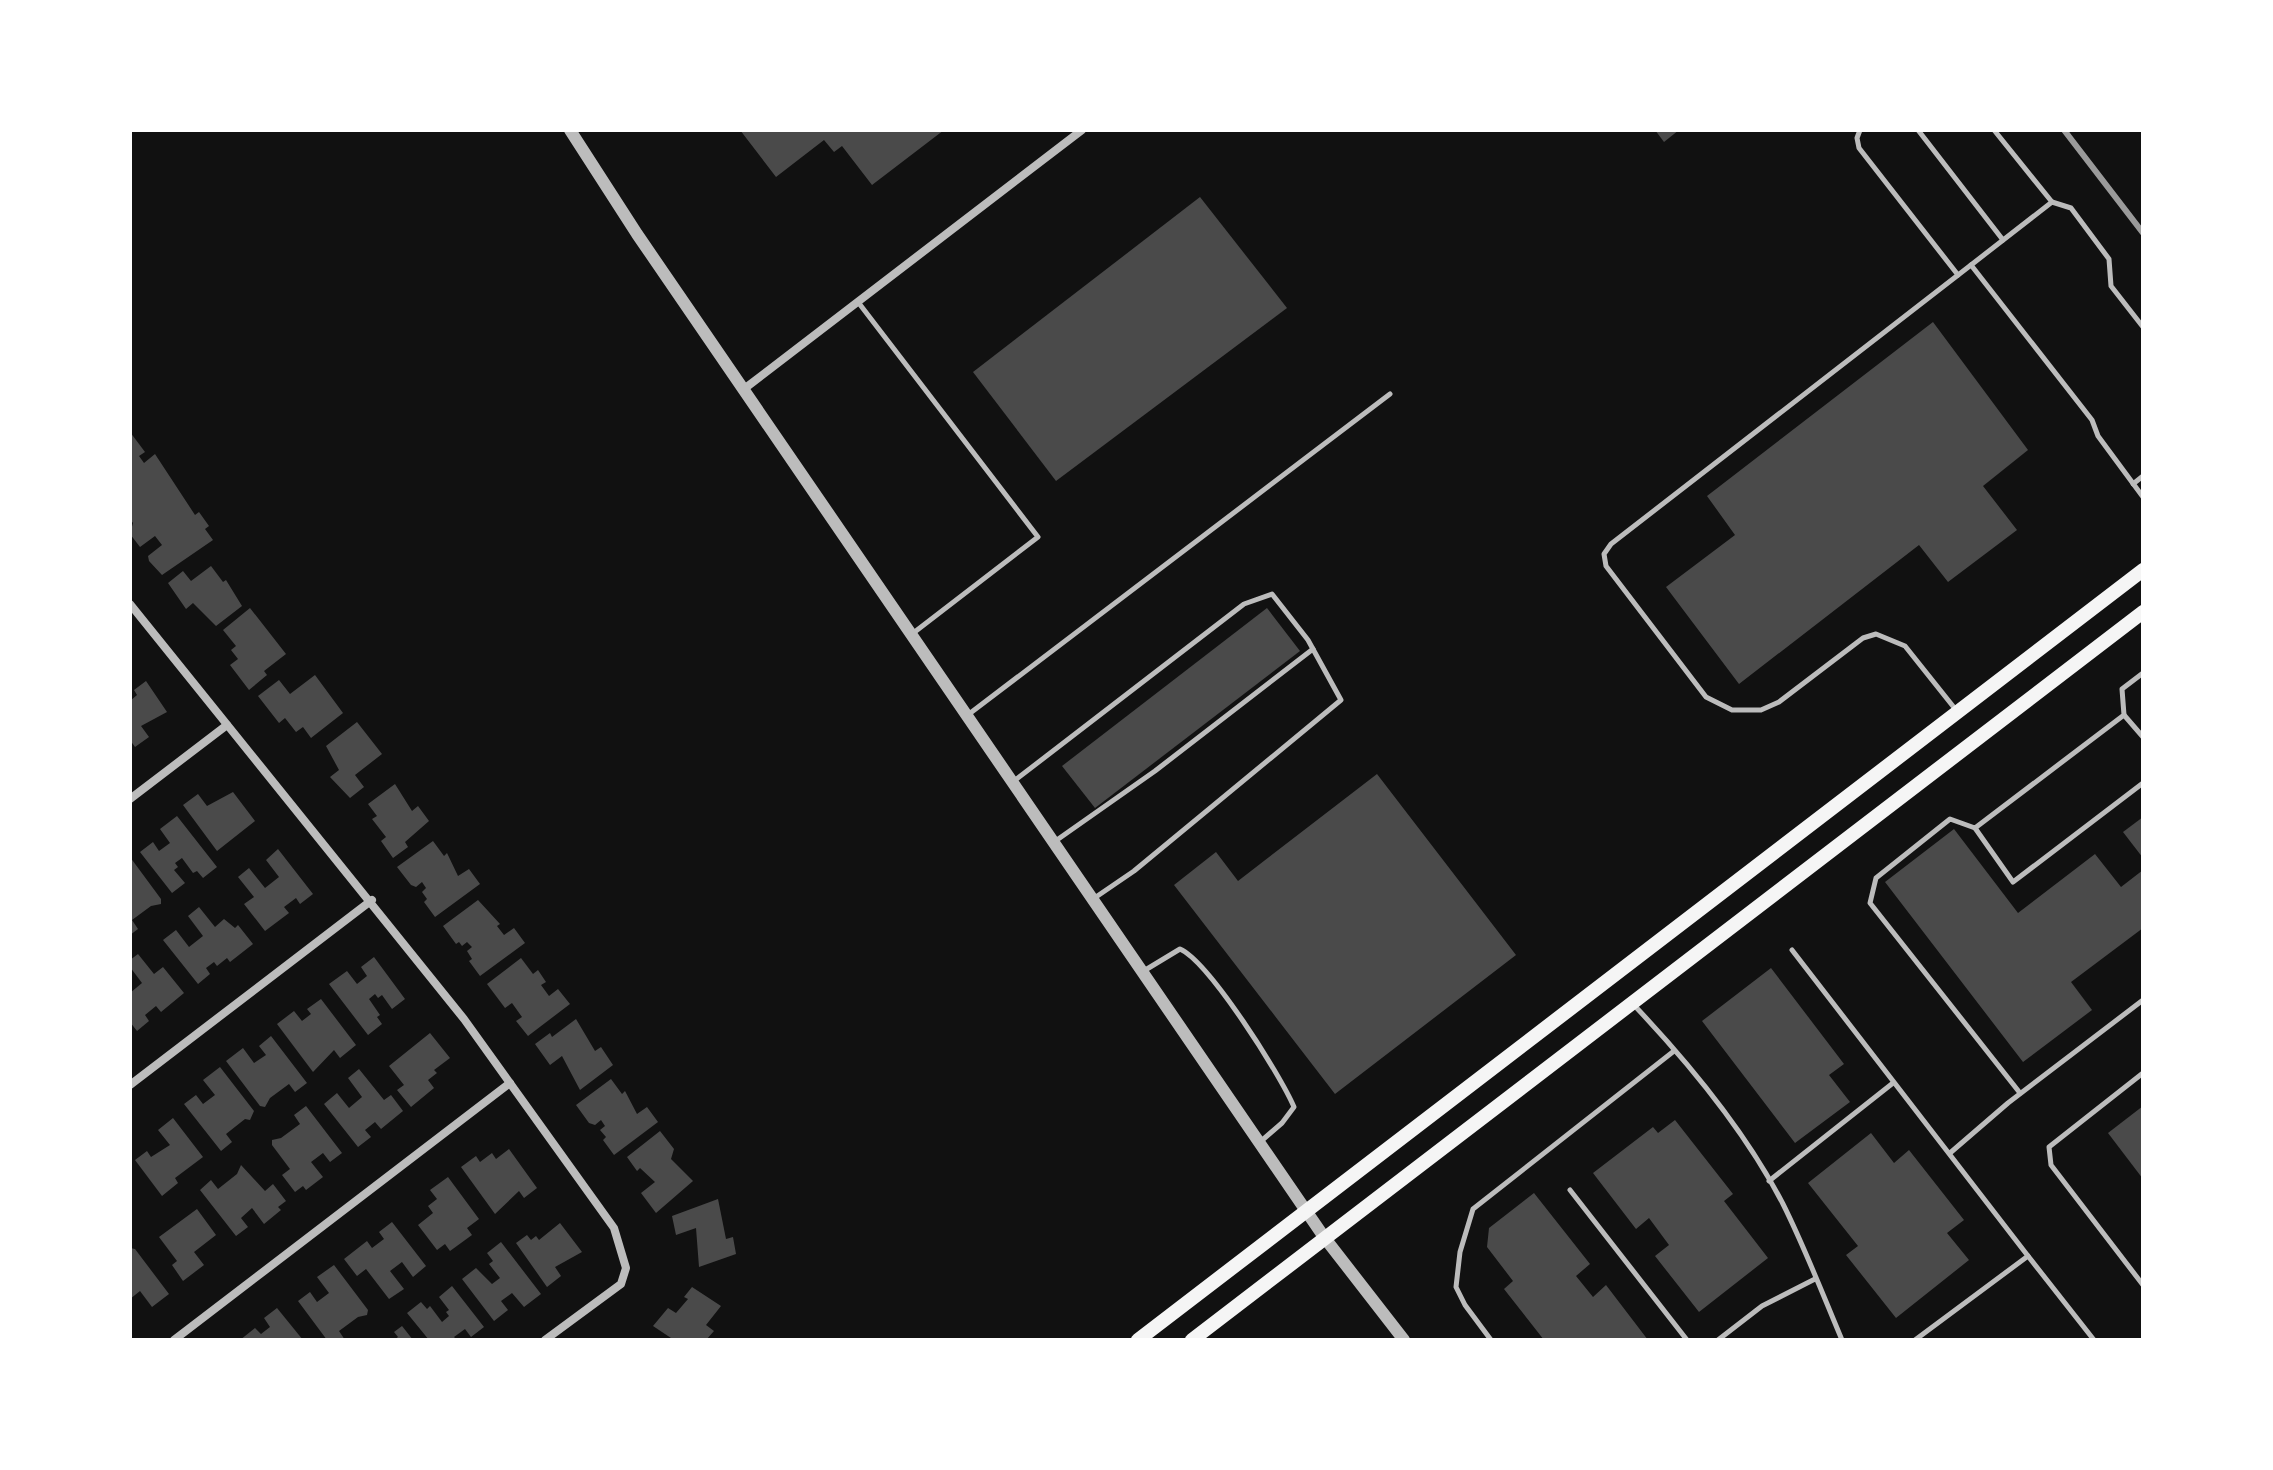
<svg xmlns="http://www.w3.org/2000/svg" width="2273" height="1470" font-family="'Golos Text',sans-serif">
	<style>
		.building { fill: #4a4a4a }
		.lines { fill: none; stroke-linecap: round; stroke-linejoin: round }
		.service { stroke: #bcbcbc; stroke-width: 5 }
		.minor { stroke: #bcbcbc; stroke-width: 8 }
		.tertiary { stroke: #bcbcbc; stroke-width: 12 }
		.secondary { stroke: #f5f5f5; stroke-width: 14 }
		.rail { stroke: #9a9a9a; stroke-width: 6 }
	</style>
	<rect width="100%" height="100%" fill="#111"/>
	<g class="building">
		<path d="M740 130H944L872 185 842 146 834 152 824 140 776 177Z"/>
		<path d="M1655 130H1679L1664 142Z"/>
		<path d="M1200 197 1287 308 1056 481 973 372Z"/>
		<path d="M1933 322 2028 450 1983 486 2017 530 1948 582 1919 545 1739 684 1666 587 1735 535 1707 496Z"/>
		<path d="M130 432 145 452 139 456 144 463 155 454 195 515 199 512 209 526 205 529 213 540 162 575 149 561 148 556 162 545 155 536 140 547 130 534 133 523 130 519Z"/>
		<path d="M211 566 223 582 226 580 242 606 216 626 193 603 186 609 168 583 183 571 191 581Z"/>
		<path d="M250 608 286 654 264 671 267 675 249 690 230 665 238 659 231 650 236 646 223 630Z"/>
		<path d="M1267 608 1300 651 1095 808 1062 766Z"/>
		<path d="M315 675 343 713 311 738 303 727 296 732 285 718 279 723 258 696 279 680 290 694Z"/>
		<path d="M146 681 167 712 141 726 149 737 135 747 130 740V701L137 695 134 690Z"/>
		<path d="M357 722 382 754 355 775 364 787 350 798 330 777 339 770 326 746Z"/>
		<path d="M1377 774 1516 955 1335 1094 1174 885 1216 852 1238 881Z"/>
		<path d="M395 784 412 811 418 806 429 821 405 842 408 847 393 858 381 841 386 837 372 819 377 816 368 804Z"/>
		<path d="M233 792 255 821 217 851 183 805 198 794 207 806Z"/>
		<path d="M177 816 217 867 203 878 197 871 193 873 182 858 175 863 178 867 174 870 185 883 172 893 140 852 153 842 159 851 170 843 160 829Z"/>
		<path d="M2143 817V858L2123 832Z"/>
		<path d="M1954 829 2018 913 2095 854 2121 887 2143 870V928L2071 982 2092 1010 2023 1062 1885 882Z"/>
		<path d="M433 841 444 856 447 853 458 876 469 869 480 884 435 917 424 902 427 899 422 892 426 888 422 882 416 887 411 885 397 867Z"/>
		<path d="M278 849 313 894 300 904 296 898 284 907 289 913 265 931 244 904 254 897 238 877 249 868 265 888 279 877 266 860Z"/>
		<path d="M130 857 161 899V904L151 906 132 920 138 929 130 935Z"/>
		<path d="M478 900 500 924 497 926 504 935 514 928 525 943 480 976 469 961 472 959 467 951 472 947 467 942 462 946 459 942 456 944 443 926Z"/>
		<path d="M199 907 215 927 224 919 235 928 238 925 253 944 230 962 227 958 217 966 214 962 206 968 210 974 198 984 163 940 176 930 189 947 203 936 188 916Z"/>
		<path d="M138 954 154 974 163 967 184 993 161 1012 156 1006 145 1015 149 1021 137 1031 130 1022V993L142 983 130 967V960Z"/>
		<path d="M374 957 405 999 392 1009 382 995 378 998 375 994 369 999 380 1015 377 1017 382 1024 368 1035 329 984 347 971 357 984 367 976 361 967Z"/>
		<path d="M521 958 533 974 538 970 546 982 541 985 549 996 558 989 570 1004 528 1036 516 1021 522 1017 512 1003 505 1008 487 984Z"/>
		<path d="M1771 968 1844 1064 1829 1075 1850 1102 1795 1143 1702 1021Z"/>
		<path d="M321 999 356 1045 340 1058 334 1050 313 1072 277 1024 294 1011 302 1021 311 1014 307 1009Z"/>
		<path d="M576 1019 595 1051 601 1047 613 1065 580 1090 562 1056 550 1065 535 1044 550 1033 552 1037Z"/>
		<path d="M430 1033 450 1058 434 1070 437 1073 428 1080 434 1088 411 1107 397 1090 404 1085 389 1066Z"/>
		<path d="M271 1036 307 1083 295 1092 289 1084 270 1098 265 1107 260 1106 226 1061 243 1048 254 1063 266 1055 259 1046Z"/>
		<path d="M220 1067 254 1111 250 1120 245 1119 226 1134 232 1142 221 1151 184 1104 196 1095 203 1104 215 1095 203 1080Z"/>
		<path d="M359 1069 384 1100 391 1095 403 1111 381 1129 375 1122 365 1130 371 1137 358 1147 324 1104 337 1093 349 1108 362 1097 348 1078Z"/>
		<path d="M611 1079 622 1094 625 1091 637 1114 647 1107 658 1122 614 1155 603 1140 606 1137 600 1130 605 1126 601 1120 595 1125 589 1123 576 1105Z"/>
		<path d="M306 1106 342 1153 330 1162 323 1153 311 1162 323 1177 306 1190 303 1186 295 1192 282 1175 290 1169 272 1145V1140L281 1138 300 1124 294 1115Z"/>
		<path d="M2143 1106V1179L2108 1133Z"/>
		<path d="M173 1118 203 1157 175 1178 178 1183 162 1196 135 1160 147 1151 151 1157 170 1145 158 1130Z"/>
		<path d="M1675 1120 1733 1194 1724 1201 1768 1258 1699 1312 1655 1256 1669 1245 1649 1218 1636 1229 1593 1173 1653 1127 1658 1133Z"/>
		<path d="M660 1131 674 1149 671 1159 693 1181 656 1213 641 1193 655 1182 640 1168 637 1171 627 1157Z"/>
		<path d="M1871 1133 1894 1163 1909 1150 1964 1220 1947 1233 1969 1260 1896 1318 1846 1255 1858 1246 1808 1183Z"/>
		<path d="M509 1149 537 1188 524 1198 519 1191 495 1214 461 1167 476 1156 480 1162 492 1153 496 1159Z"/>
		<path d="M241 1165 265 1191 273 1184 286 1201 278 1207 281 1210 264 1224 252 1208 241 1218 248 1227 236 1236 200 1190 211 1180 218 1189 237 1174Z"/>
		<path d="M448 1177 479 1219 467 1228 472 1235 450 1251 445 1244 437 1250 418 1225 433 1213 428 1206 437 1199 430 1190Z"/>
		<path d="M1534 1193 1590 1264 1576 1276 1593 1297 1606 1285 1648 1340H1544L1504 1289 1513 1281 1487 1247 1489 1228Z"/>
		<path d="M718 1199 726 1239 733 1237 736 1254 699 1267 696 1228 676 1235 672 1216Z"/>
		<path d="M197 1209 216 1235 194 1252 204 1265 183 1281 172 1265 177 1261 159 1237Z"/>
		<path d="M392 1222 426 1266 413 1277 402 1262 390 1271 404 1289 389 1299 366 1269 357 1276 344 1259 367 1241 372 1248 384 1239 379 1232Z"/>
		<path d="M560 1223 582 1252 555 1267 561 1276 547 1287 516 1243 527 1235 531 1240 536 1236 539 1240Z"/>
		<path d="M501 1242 541 1294 524 1307 512 1293 501 1301 508 1310 494 1321 462 1279 476 1268 492 1284 500 1278 489 1264 493 1261 487 1253Z"/>
		<path d="M130 1248 135 1249 169 1294 152 1307 140 1291 130 1299Z"/>
		<path d="M334 1265 368 1310 367 1315 358 1317 339 1331 345 1340H327L298 1301 310 1292 317 1302 329 1293 317 1277Z"/>
		<path d="M452 1286 484 1327 471 1337 465 1329 454 1337 457 1340H429L407 1313 421 1302 427 1309 430 1306 442 1322 449 1316 446 1312 449 1310 439 1297Z"/>
		<path d="M692 1287 721 1306 706 1325 714 1331 706 1340H674L653 1326 668 1308 676 1313 688 1299 684 1297Z"/>
		<path d="M277 1308 303 1340H240L255 1328 261 1334 270 1327 264 1318Z"/>
		<path d="M402 1326 406 1331 413 1340H394L398 1337 394 1332Z"/>
	</g>
	<g class="lines">
		<g class="service">
			<path d="M1860 130 1857 138 1859 148 1958 275"/>
			<path d="M1918 130 2003 240"/>
			<path d="M1994 130 2052 202"/>
			<path d="M858 302 1038 537 912 634"/>
			<path d="M2143 327 2111 286 2109 259 2071 208 2052 202 1971 265 2092 420 2098 436 2143 497"/>
			<path d="M2133 484 2143 476"/>
			<path d="M1956 710 1905 646 1876 634 1863 638 1779 702 1761 710H1732L1706 697 1606 566 1604 554 1611 544 1971 265"/>
			<path d="M969 714 1390 394"/>
			<path d="M2124 715 2143 737"/>
			<path d="M1014 781 1244 604 1272 594 1308 640 1341 700 1134 871 1093 899"/>
			<path d="M1975 828 2013 882 2143 783"/>
			<path d="M1054 842 1155 771 1313 649"/>
			<path d="M1792 950 2028 1256"/>
			<path d="M1142 972 1180 949C1209 962 1280 1074 1294 1107L1282 1123 1260 1142"/>
			<path d="M1632 1003C1688 1062 1746 1132 1783 1204 1805 1248 1823 1295 1842 1340"/>
			<path d="M2143 1073 2049 1147 2051 1165 2143 1285"/>
			<path d="M2020 1093 1870 903 1876 878 1950 819 1975 828 2124 715 2122 689 2143 673"/>
			<path d="M1950 1153 2008 1103 2143 1000"/>
			<path d="M1769 1181 1893 1083"/>
			<path d="M1570 1190 1687 1340"/>
			<path d="M1491 1340 1465 1305 1456 1287 1460 1252 1473 1209 1674 1051"/>
			<path d="M1718 1340 1762 1306 1815 1279"/>
			<path d="M1915 1340 2028 1256 2094 1340"/>
		</g>
		<g class="minor">
			<path d="M744 389 1082 130"/>
			<path d="M130 604 464 1019 614 1228 626 1268 621 1284 545 1340"/>
			<path d="M130 799 227 725"/>
			<path d="M130 1085 372 900"/>
			<path d="M174 1340 510 1083"/>
		</g>
		<path class="tertiary" d="M570 130 637 234 1324 1237 1404 1340"/>
		<g class="secondary">
			<path d="M1138 1340 2143 570"/>
			<path d="M1192 1340 2143 612"/>
		</g>
		<path class="rail" d="M2064 130 2143 233"/>
	</g>
	<rect width="2273" height="1470" fill="none" stroke="#ffffff" stroke-width="264"/>
</svg>
